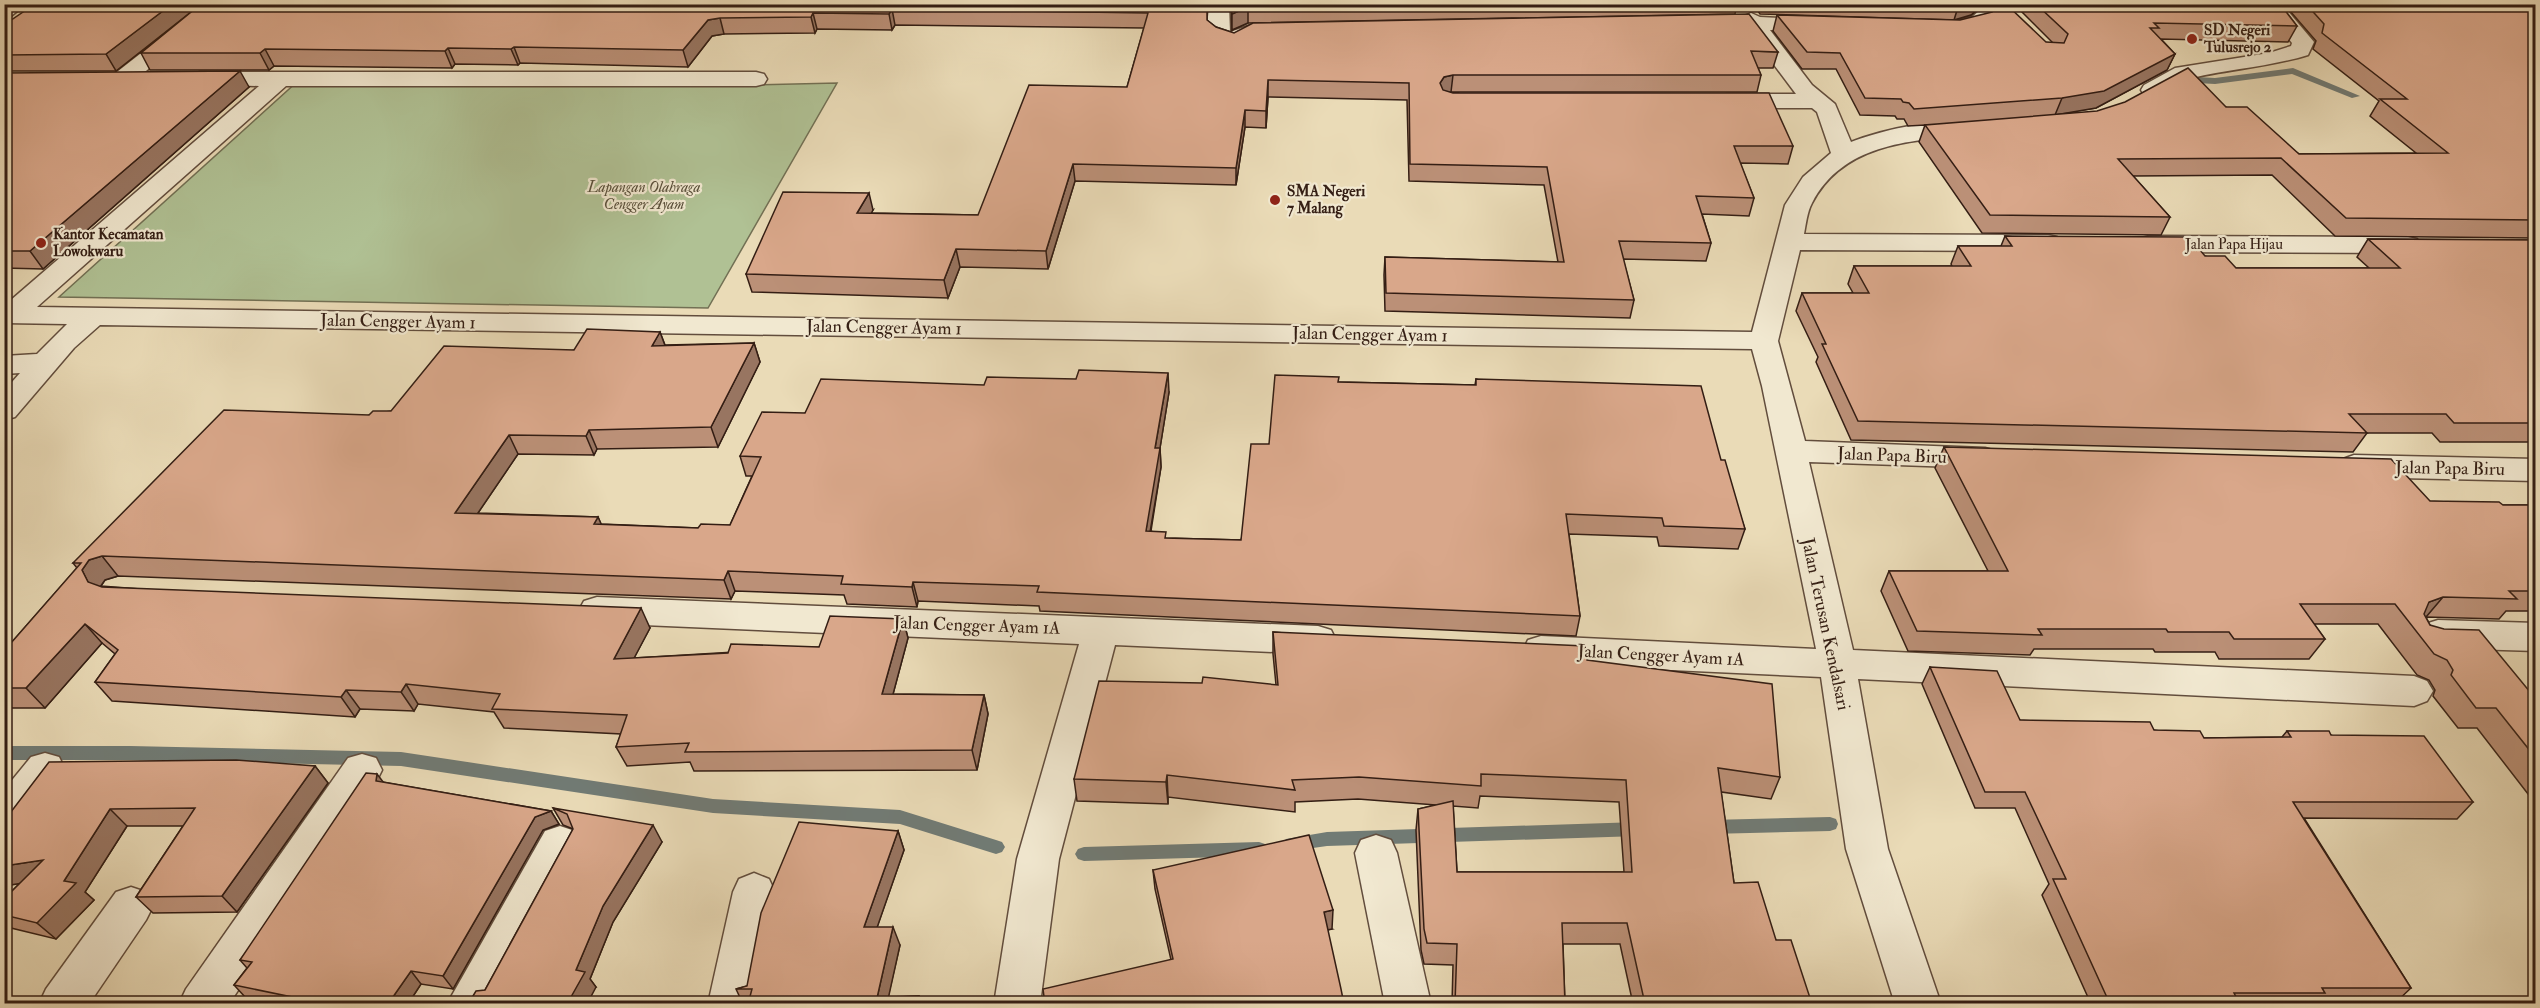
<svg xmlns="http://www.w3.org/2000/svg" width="2540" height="1008" font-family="'IM FELL Double Pica',serif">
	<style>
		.green { fill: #b0c194; stroke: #727054; stroke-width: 1.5 }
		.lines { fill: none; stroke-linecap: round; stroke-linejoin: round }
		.stream { fill: #717b75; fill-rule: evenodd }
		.street-casing { stroke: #624d3d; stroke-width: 3 }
		.street { fill: #f1e8d0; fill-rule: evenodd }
		.wall { fill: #bb9077; stroke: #341e14; stroke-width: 1.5; fill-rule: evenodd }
		.shaded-wall { fill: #987561; stroke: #341e14; stroke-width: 1.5 }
		.building { fill: #d9a78a; stroke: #341e14; stroke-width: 1.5 }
		.poi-dot { fill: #8f2418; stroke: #f1e8d0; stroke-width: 2 }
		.labels { text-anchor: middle; stroke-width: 4.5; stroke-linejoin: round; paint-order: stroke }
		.far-poi-label { font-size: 15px; font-weight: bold; fill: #341e14; stroke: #f1e8d0; text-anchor: start }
		.far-park-label { font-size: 15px; font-style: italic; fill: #594f3a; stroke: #f1e8d0 }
		.far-street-label { font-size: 15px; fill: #341e14; stroke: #f1e8d0 }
		.street-label { font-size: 18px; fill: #341e14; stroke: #f1e8d0 }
	</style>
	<rect width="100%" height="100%" fill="#eadbb7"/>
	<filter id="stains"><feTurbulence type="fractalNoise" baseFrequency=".00333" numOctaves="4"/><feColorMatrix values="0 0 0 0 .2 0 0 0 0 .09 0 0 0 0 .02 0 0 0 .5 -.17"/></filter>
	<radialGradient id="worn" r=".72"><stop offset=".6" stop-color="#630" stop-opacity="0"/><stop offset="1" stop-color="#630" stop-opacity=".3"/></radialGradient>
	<path class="green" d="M298 81 708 86 837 83 708 308 59 297Z"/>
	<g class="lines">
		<g class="stream">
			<path d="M2293 68 2360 96 2352 98 2292 74 2215 84 2197 83 2192 80 2197 77 2215 78Z"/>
			<path d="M4 746H130L401 752 713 799 900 810 996 840 1002 842 1005 847 1002 852 996 854 900 824 713 813 401 766 130 760H4Z"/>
			<path d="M1830 817 1836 819 1838 824 1836 829 1830 831 1709 834 1703 832 1701 827 1703 822 1709 820Z"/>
			<path d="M1639 822 1645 824 1647 829 1645 834 1639 836 1327 846 1292 851 1286 849 1283 844 1286 839 1327 832Z"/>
			<path d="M1259 842 1265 844 1268 849 1265 854 1259 856 1084 861 1078 859 1075 854 1078 849 1084 847Z"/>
		</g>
		<g class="street-casing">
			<g id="street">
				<path d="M4 4H26L11 16 4 18Z"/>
				<path d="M204 4H227L129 85H113L110 80 113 75Z"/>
				<path d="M1209 4H1229L1230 32 1251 25 1258 27 1261 31C1252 45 1222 54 1210 38 1205 32 1209 13 1209 4Z"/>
				<path d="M1987 4H2027L2024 8 2004 11 1986 26 1951 34 1944 32 1941 28 1944 24 1972 17Z"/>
				<path d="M2261 4H2282L2314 42 2308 55C2269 67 2230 69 2192 78 2174 82 2163 100 2144 95L2141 90 2144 85 2175 68 2269 53 2291 46 2292 43Z"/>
				<path d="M1751 13 1760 17 1825 20 1828 24 1825 28 1818 30H1770L1812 85 1835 104 1851 142C1881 130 1942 116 1974 124L1978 129 1974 134 1966 136C1908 140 1842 145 1812 203 1807 212 1806 224 1804 234L2048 235 2057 237 2061 243 2057 249 2048 251 1800 250 1778 341 1805 441 1985 448 1996 451 2001 458 1996 465 1985 468 1809 462 1853 650 2414 676 2427 681 2433 691 2427 701 2414 706 1858 679 1888 849 1941 1004H1895L1846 849 1821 677 1541 664 1528 660 1523 650 1528 640 1541 636 1816 649 1762 386 1752 349 100 325 74 348 15 417 4 420V391L20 373 4 374V356L37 354 67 324 4 323V306L259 86 192 84 189 79 192 74 200 72H756L764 74 767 79 764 84 756 86H286L37 307 1752 332 1785 205 1803 177 1831 153 1817 112 1812 108H1727L1719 106 1716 101 1719 96 1727 94H1796L1748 30 1704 27 1701 23 1704 19 1742 17Z"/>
				<path d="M2150 236 2408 237 2417 239 2421 245 2417 251 2408 253 2150 252 2141 250 2137 244 2141 238Z"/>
				<path d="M2354 455 2536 459V481L2354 477 2343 473 2338 466 2343 459Z"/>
				<path d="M597 597 1318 626 1331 630 1336 640 1331 650 1318 654 1115 645 1059 859 1040 1004H994L1017 859 1079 644 597 623 584 619 579 610 584 601Z"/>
				<path d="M2438 620 2536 623V651L2438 648 2425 644 2420 634 2425 624Z"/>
				<path d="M45 753 59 757 65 769 59 781 19 832 4 837V790L31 757Z"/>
				<path d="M362 754 376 758 382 770 376 782 229 1004H179L186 989 348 758Z"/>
				<path d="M560 826 575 831 581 844 495 1004H447L545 831Z"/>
				<path d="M1376 835 1391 840 1397 853 1431 1004H1385L1355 853 1361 840Z"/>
				<path d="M754 873 769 879 775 892 754 1004H708L733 892 739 879Z"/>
				<path d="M131 887 146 892 153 906 146 920 89 1004H39L46 989 116 892Z"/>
			</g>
		</g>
		<use href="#street" class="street"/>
	</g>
	<g class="wall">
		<path d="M201 4 116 71H4V25Z"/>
		<path d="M201 4H1207V20L1216 27 1234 33 1778 52 1773 68H1758L1761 75 1757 92H1449L1793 146 1788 164 1740 163 1754 198 1749 216 1702 214 1711 243 1706 261 1623 259 1634 300 1630 318 1385 311 1384 275 1385 257 1558 262 1544 185 1409 181 1407 100 1268 97 1266 128 1245 127 1236 185 1075 181 1048 269 960 267 948 298 752 292 746 274 873 210 871 213 978 215 1127 87 1144 28 895 25 892 30 817 29 815 33 724 34 712 36 688 67 520 63 518 65 455 64 452 68 274 66 269 70H150L141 53Z"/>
		<path d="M1231 4H1737L1735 14 1248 23 1232 30Z"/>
		<path d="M1753 4H1984L1971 15 1954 20 1760 14Z"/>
		<path d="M2022 4H2280L2297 26 2288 42 2161 39 2175 54 2167 70 2096 108 2057 114 2226 107 2299 154 2416 153 2370 116 2379 101 2313 49 2316 41 2284 4H2535V238L2335 236 2272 175 2133 176 2170 217 2161 235 1982 233 1919 142 1925 125 1908 126 1904 119H1897L1895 116 1860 115 1836 69H1802L1773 31 1777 15 2053 43 2020 10Z"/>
		<path d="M4 73 249 87 43 269 4 268Z"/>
		<path d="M2005 236 2205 256 2236 268H2369L2357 257 2368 239 2535 240V442H2440L2432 433H2366H2367L2353 452 1851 440 1816 362 1818 357 1796 311 1802 293H1853L1848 284 1854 266H1952L1951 264 1958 246H2001Z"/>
		<path d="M660 332 665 345 754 343 760 362 718 447 597 449 594 455 518 454 478 513 598 517 601 524 698 528 730 525 752 476H746L740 456 805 413 1169 392 1160 448 1161 467 1151 531 1166 538 1241 540 1269 444 1338 382 1475 385 1476 379 1721 460 1745 529 1738 549 1659 546 1657 537 1569 534 1580 616 1576 636 1040 611 1039 606 918 601 917 607 847 604 844 595 735 591 731 599 118 576 105 580 101 586 650 628 634 658 819 647 903 619 908 638 893 694 984 695 988 714 977 770 694 771 690 762 627 766 616 747 621 734 504 728 494 712 418 704 414 711 360 709 355 717 112 701 95 682 115 654 102 643 45 708H4V651L77 568 73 563 369 415 391 411 574 350Z"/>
		<path d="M1944 447 2430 501 2503 505H2535V611H2506L2499 619 2426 617 2430 625 2535 698V803L2477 728H2458L2433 696 2435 690 2429 680 2417 675 2378 624H2314L2325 639 2309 659H2219L2215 652H2155L2153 649H2034L2030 655 1908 651 1881 591 1889 571H1988L1935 468Z"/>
		<path d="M1273 632 1587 660 1780 777 1771 799 1721 792 1734 883 1776 940 1812 1004H1633L1620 944H1563L1565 1004H1452L1453 965 1424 964 1421 950 1416 830 1418 809 1436 805 1358 799 1295 802V812L1168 797V804L1077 801 1074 779 1276 685 1273 654ZM1480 796 1619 802 1624 872H1457L1453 806 1478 808Z"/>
		<path d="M1930 667 2020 720 2154 730 2204 738 2282 737 2287 731 2331 735 2473 802 2457 819 2304 818 2411 988 2394 1004H2091L2042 895 2049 884 2015 808H1975L1922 684Z"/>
		<path d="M315 766 328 783 237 912 153 913 136 897 183 826H127L85 892 94 900 56 939 11 928 4 923V899L20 883 4 886V821Z"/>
		<path d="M383 782 551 811 559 824 543 830 453 989 421 984 408 1004H275L246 998 234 985 247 968 240 960Z"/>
		<path d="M553 808 662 842 613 922 590 979 596 987 485 990 573 829 563 825Z"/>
		<path d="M898 831 904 850 877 927 900 945 888 997 919 996 922 1004H743L736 989 747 986Z"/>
		<path d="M1153 870 1332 929 1171 960 1155 889Z"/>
	</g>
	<g class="shaded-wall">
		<path d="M172 4H201L116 71 106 54Z"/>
		<path d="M1959 4H1984L1971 15 1954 20Z"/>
		<path d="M1248 7V23L1232 30V14Z"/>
		<path d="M892 9 895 25 892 30 889 14Z"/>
		<path d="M813 13 817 29 815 33 811 17Z"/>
		<path d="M720 18 724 34 712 36 688 67 683 50 708 20Z"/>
		<path d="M514 47 520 63 518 65 511 49Z"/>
		<path d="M448 48 455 64 452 68 445 51Z"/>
		<path d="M265 49 274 66 269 70 260 53Z"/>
		<path d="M2175 54 2167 70 2096 108 2055 115 2062 98Z"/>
		<path d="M240 71 249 87 43 269 30 251Z"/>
		<path d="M1453 75 1451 92 1442 94 1440 83 1444 77Z"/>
		<path d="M1268 80V97L1266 128V111Z"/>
		<path d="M1245 110V127L1236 185V168Z"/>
		<path d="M1073 164 1075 181 1048 269 1046 251Z"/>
		<path d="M869 193 873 210 862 231 857 213Z"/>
		<path d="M956 249 960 267 948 298 944 280Z"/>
		<path d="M660 332 667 351 652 346Z"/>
		<path d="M754 343 760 362 718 447 711 427Z"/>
		<path d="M1168 373 1169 392 1160 448 1161 467 1147 550 1146 531 1155 448Z"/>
		<path d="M589 430 597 449 594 455 586 436Z"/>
		<path d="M509 435 518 454 465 532 455 513Z"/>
		<path d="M598 517 607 537 594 524Z"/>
		<path d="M102 556 118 576 105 580 98 590 88 582 82 570 89 560Z"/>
		<path d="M728 571 735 591 731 599 724 580Z"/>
		<path d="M913 582 918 601 917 607 912 587Z"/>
		<path d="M2443 597 2426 617 2412 622 2429 602Z"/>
		<path d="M641 608 650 628 623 679 614 659Z"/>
		<path d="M903 619 908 638 888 713 882 694Z"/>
		<path d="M85 624 102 643 45 708 26 688Z"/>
		<path d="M406 684 418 704 414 711 401 692Z"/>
		<path d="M346 690 360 709 355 717 341 697Z"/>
		<path d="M984 695 988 714 977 770 972 750Z"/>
		<path d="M315 766 328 783 237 912 222 896Z"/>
		<path d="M377 774 387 787 376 781Z"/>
		<path d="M1167 775 1168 797V804L1166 782Z"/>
		<path d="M110 809 127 826 85 892 94 900 56 939 37 923Z"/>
		<path d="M551 811 559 824 543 830 453 989 443 976 535 817Z"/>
		<path d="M653 825 662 842 613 922 590 979 596 987 587 1004H567L576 970 603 906Z"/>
		<path d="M898 831 904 850 871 945 864 927Z"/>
		<path d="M43 860 61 877 4 886V866Z"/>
		<path d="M1333 910 1332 929 1323 931 1324 912Z"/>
		<path d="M893 927 900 945 887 1004 877 998Z"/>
		<path d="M411 971 421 984 408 1004H388Z"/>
		<path d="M919 996 922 1004H918Z"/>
	</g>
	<g class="building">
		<path d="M35 4H172L106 54 4 55V25Z"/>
		<path d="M201 4H1207V20L1216 27 1234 33 1253 23 1749 14 1778 52 1751 51 1761 75H1453L1444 77 1440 83 1443 90 1453 93H1769L1793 146H1734L1754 198 1696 196 1711 243 1619 241 1634 300 1386 293 1385 257 1564 262 1547 167 1410 164 1409 83 1268 80 1266 111 1245 110 1236 168 1073 164 1046 251 956 249 944 280 746 274 783 192 869 193 857 213 978 215 1029 85 1127 87 1148 13 892 9 889 14 813 13 811 17 720 18 708 20 683 50 514 47 511 49 448 48 445 51 265 49 260 53H141Z"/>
		<path d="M1231 4H1380L1248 7 1232 14Z"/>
		<path d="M2003 4H2006L2046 42 2064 43 2068 34 2036 4H2280L2297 26 2154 23 2159 28H2150L2175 54 2104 91 2062 98 1914 109 1909 103 1903 102 1901 99 1865 98 1840 53 1807 52 1777 15 1960 20 1992 12Z"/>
		<path d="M2306 4H2535V220L2346 218 2281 158 2118 159 2170 217 1990 215 1925 125 2097 111 2125 102 2188 68 2226 107H2247L2299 154 2448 153 2380 99H2407L2322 33 2324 24Z"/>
		<path d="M240 71 30 251H4V73Z"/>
		<path d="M2005 236 2189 237 2205 256H2225L2236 268H2400L2368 239 2535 240V423H2454L2446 414H2349L2367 433 1858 421 1822 344H1826L1802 293H1869L1854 266H1971L1958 246H2012Z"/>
		<path d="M587 329 660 332 652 346 754 343 711 427 589 430 586 436 509 435 455 513 598 517 594 524 698 528 701 524 730 525 761 457 740 456 762 412 805 413 821 379 984 385 987 377 1076 379 1079 370 1168 373 1155 448H1160L1146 531 1166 532 1165 538 1241 540 1251 444H1269L1275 375 1339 377 1338 382 1476 385V379L1701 386 1721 460H1725L1745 529 1664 526 1662 518 1566 514 1580 616 1037 592 1039 586 913 582 912 587 841 584 843 576 728 571 724 580 102 556 89 560 82 570 88 582 102 587 641 608 614 659 728 653 731 644 819 647 830 616 903 619 882 694 984 695 972 750 685 752 689 743 616 747 627 715 492 709 500 694 406 684 401 692 346 690 341 697 95 682 118 650 85 624 26 688H4V651L81 563H73L224 410 369 415 373 411H391L444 346 574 350Z"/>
		<path d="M1944 447 2391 459 2430 501 2499 502 2503 505H2535V591H2509L2517 599 2443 597 2429 602 2424 614 2430 625 2444 629 2479 630 2535 698V757L2496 708H2476L2451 675 2453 670 2447 660 2434 654 2395 604H2300L2325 639H2234L2229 632H2168L2166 629H2038L2042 635 1917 631 1889 571H2008Z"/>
		<path d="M1273 632 1585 646 1587 660 1772 684 1780 777 1718 768 1734 883 1758 882 1776 940H1791L1812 1004H1645L1627 923H1562L1565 1004H1455L1457 944 1427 943 1424 929 1418 809 1453 801 1457 872H1632L1626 780 1481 774V786L1359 777 1292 780 1295 790 1167 775 1166 782 1074 779 1099 681 1202 683 1203 677 1278 685Z"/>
		<path d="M1930 667 1997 671 2020 720 2150 722 2154 730 2200 731 2204 738 2291 737 2287 731H2329L2331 735 2424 736 2473 802H2293L2411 988H2322L2325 993H2234L2240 1004H2110L2053 879H2066L2025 792H1985Z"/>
		<path d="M236 760 315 766 222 896 136 897 195 808 110 809 64 881 76 883 37 923 4 915V899L43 860 4 866V821L49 762Z"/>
		<path d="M366 773 377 774 376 781 551 811 535 817 443 976 411 971 388 1004H326L234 985 252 962 240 960Z"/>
		<path d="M553 808 653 825 603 906 576 970 585 972 567 1004H468L476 991 485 990 573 829 567 814Z"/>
		<path d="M799 822 898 831 864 927H893L877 998 919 996 918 1004H748L752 989H736L747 986 761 913Z"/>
		<path d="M1309 835 1333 910 1324 912 1341 989 1344 1004H1045L1043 989 1173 959 1153 870Z"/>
	</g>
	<g class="poi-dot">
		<circle cx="2192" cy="39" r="6"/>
		<circle cx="1275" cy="200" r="6"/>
		<circle cx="41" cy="243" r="6"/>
	</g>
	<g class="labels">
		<g class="far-poi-label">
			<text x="2204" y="35">SD Negeri<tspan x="2204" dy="17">Tulusrejo 2</tspan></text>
			<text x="1287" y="196">SMA Negeri<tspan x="1287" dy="17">7 Malang</tspan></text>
			<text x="53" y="239">Kantor Kecamatan<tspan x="53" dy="17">Lowokwaru</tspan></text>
		</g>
		<g class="far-park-label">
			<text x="644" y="192">Lapangan Olahraga<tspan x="644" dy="17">Cengger Ayam</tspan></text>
		</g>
		<g class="far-street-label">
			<text x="2234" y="249">Jalan Papa Hijau</text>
		</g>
		<g class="street-label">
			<text transform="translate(398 321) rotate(1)" y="6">Jalan Cengger Ayam 1</text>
			<text transform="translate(884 327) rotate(1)" y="6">Jalan Cengger Ayam 1</text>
			<text transform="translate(1370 334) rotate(1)" y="6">Jalan Cengger Ayam 1</text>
			<text transform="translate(1892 455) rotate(2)" y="6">Jalan Papa Biru</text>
			<text transform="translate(2450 468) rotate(1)" y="6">Jalan Papa Biru</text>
			<text transform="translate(1826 624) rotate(78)" y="6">Jalan Terusan Kendalsari</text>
			<text transform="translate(977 625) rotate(2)" y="6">Jalan Cengger Ayam 1A</text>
			<text transform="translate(1661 655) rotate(3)" y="6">Jalan Cengger Ayam 1A</text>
		</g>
	</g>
	<rect width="2540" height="1008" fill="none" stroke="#eadbb7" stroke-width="24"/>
	<rect x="6" y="6" width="2528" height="996" fill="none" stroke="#341e14" stroke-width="3"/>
	<rect x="12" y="12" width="2516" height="984" fill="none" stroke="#341e14" stroke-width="1.5"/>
	<rect width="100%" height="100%" filter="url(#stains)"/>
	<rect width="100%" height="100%" fill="url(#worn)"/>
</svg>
